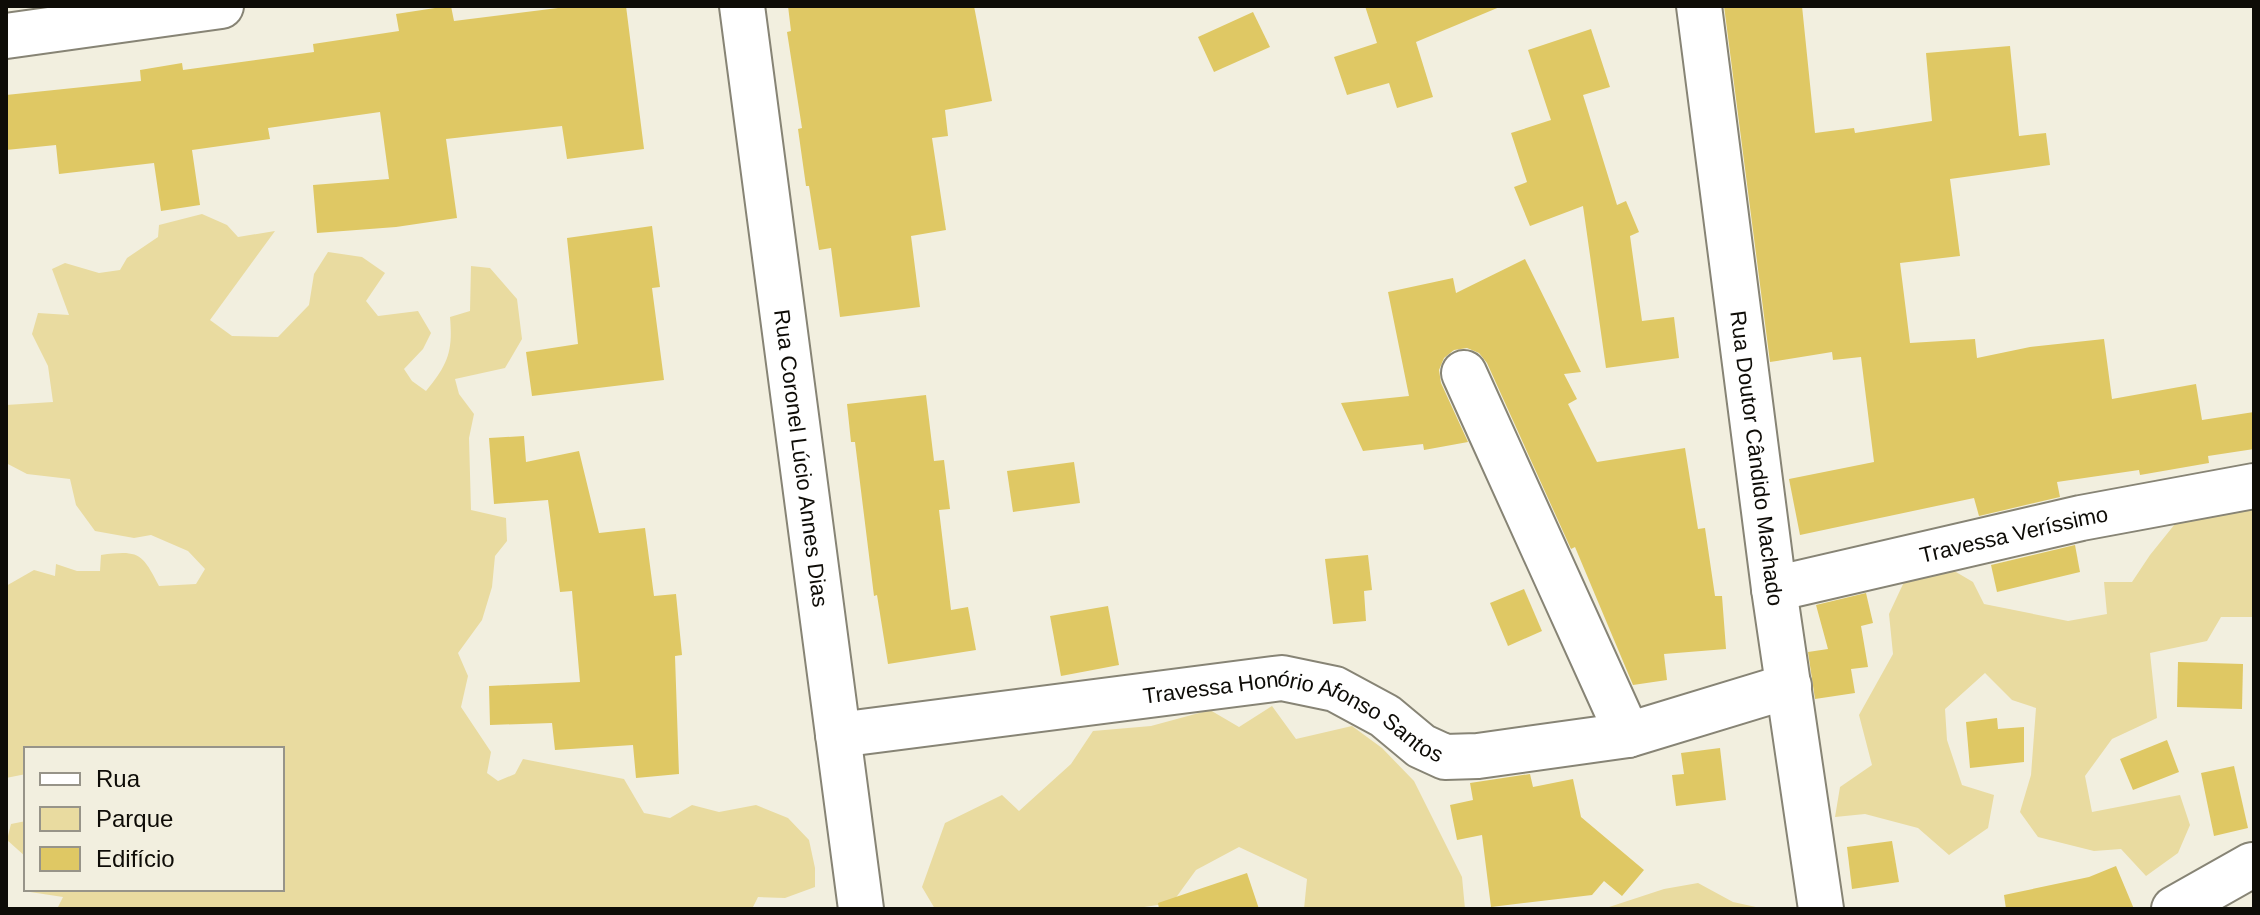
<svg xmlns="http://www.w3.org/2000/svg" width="2260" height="915" font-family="Arial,sans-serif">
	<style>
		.green { fill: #e9dba0 }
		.building { fill: #dfc864 }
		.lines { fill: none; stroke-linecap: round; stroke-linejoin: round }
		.minor-casing { stroke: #878475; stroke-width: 48 }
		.minor { stroke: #fff; stroke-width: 44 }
		.labels { text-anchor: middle; stroke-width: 8; stroke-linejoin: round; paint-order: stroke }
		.street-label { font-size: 22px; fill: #0e0c07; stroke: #f2efdf }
	</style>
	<rect width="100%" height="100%" fill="#f2efdf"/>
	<g class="green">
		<path d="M202 214 227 225 238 237 275 231 210 320 232 336 278 337 309 305 314 274 328 252 362 257 385 273 366 301 378 316 418 311 431 333 423 349 404 369 412 381 426 391C448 364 453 352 450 317L470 311 471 266 490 268 517 299 522 339 505 368 455 379 459 394 474 414 469 438 471 510 506 518 507 541 495 556 492 587 482 620 458 653 468 676 461 707 491 752 487 773 498 781 515 774 523 759 624 779 644 813 670 818 692 805 719 812 756 805 788 818 809 840 815 868V887L785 898 758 897 752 909H57L63 897 30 892 28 889H282V749H26V774L6 778V586L34 570 55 576 56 564 77 571H100L101 555C139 550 142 553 159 586L196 584 205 569 188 551 151 535 134 538 95 531 76 505 70 479 27 474 6 463V405L53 402 48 366 32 334 38 313 69 315 52 269 65 263 99 273 120 270 127 258 158 237 159 225Z"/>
		<path d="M2239 501 2254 509V617H2221L2207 641 2150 653 2157 718 2112 739 2085 776 2092 812 2180 795 2190 825 2178 853 2146 876 2121 849 2094 851 2038 837 2020 812 2031 775 2036 708 2012 700 1985 673 1945 709 1947 740 1962 785 1994 795 1988 828 1949 855 1918 828 1865 814 1835 817 1840 787 1872 765 1859 715 1893 654 1889 614 1904 582 1944 565 1973 582 1984 604 2068 621 2107 614 2104 582H2132L2150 555 2179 519Z"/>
		<path d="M1272 706 1296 739 1352 726 1382 748 1414 781 1462 877 1465 909H1304L1307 879 1239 847 1196 870 1172 903 1130 909H935L922 887 945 823 1002 795 1019 811 1071 764 1093 731 1151 726 1210 710 1239 727Z"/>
		<path d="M26 821V857L7 840 11 824Z"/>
		<path d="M1698 883 1733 902 1765 909H1603L1664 889Z"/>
	</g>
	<g class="building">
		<path d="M448 6H451L454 21 574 6H626L644 149 567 159 562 126 446 139 457 218 396 227 317 233 313 185 389 179 380 112 268 128 270 139 192 150 200 205 161 211 154 163 59 174 56 145 6 150V95L141 81 140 70 182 63 183 70 314 52 313 44 399 31 396 14Z"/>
		<path d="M788 6H974L992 101 945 110 948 136 932 138 946 230 911 236 920 307 840 317 831 248 819 250 809 186H806L798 129 802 128 787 32 791 31Z"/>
		<path d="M1365 6H1502L1416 42 1433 97 1397 108 1389 83 1347 95 1334 57 1377 43Z"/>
		<path d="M1724 6H1802L1815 133 1854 128 1855 133 1932 121 1926 53 2010 46 2019 136 2046 133 2050 165 1950 179 1960 256 1900 263 1910 343 1975 339 1977 358 2030 347 2104 339 2112 399 2196 384 2202 420 2254 412V449L2208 456 2209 463 2140 475 2139 470 2057 482 2060 497 1979 516 1974 498 1800 535 1789 479 1874 462 1861 357 1833 360 1832 352 1770 362Z"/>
		<path d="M1253 12 1270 47 1214 72 1198 37Z"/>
		<path d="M1591 29 1610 87 1583 95 1617 205 1626 201 1639 232 1630 236 1642 321 1674 317 1679 358 1606 368 1583 206 1530 226 1514 187 1527 182 1511 133 1551 120 1528 50Z"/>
		<path d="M652 226 660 287 652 288 664 380 532 396 526 352 578 344 567 238Z"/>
		<path d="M1525 259 1581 372 1564 374 1577 399 1568 404 1597 462 1685 448 1698 529 1705 528 1715 596H1722L1726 649 1664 654 1667 680 1633 685 1575 547 1571 549 1487 363 1479 353 1467 348 1454 350 1444 358 1439 370 1441 383 1468 442 1424 450 1423 444 1363 451 1341 403 1409 396 1388 292 1453 278 1456 293Z"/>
		<path d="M926 395 934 461 944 460 950 509 939 510 951 610 968 607 976 650 888 664 877 595 874 596 855 442H851L847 404Z"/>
		<path d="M524 436 526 462 579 451 599 533 645 528 654 596 676 594 682 655 675 656 679 774 636 778 633 745 555 750 552 723 490 725 489 686 580 682 572 591 560 592 548 500 494 504 489 438Z"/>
		<path d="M1074 462 1080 503 1013 512 1007 471Z"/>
		<path d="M2075 545 2080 572 1997 592 1991 565Z"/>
		<path d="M1368 555 1372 590 1364 591 1366 621 1333 624 1325 559Z"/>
		<path d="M1524 589 1542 631 1508 646 1490 603Z"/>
		<path d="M1866 593 1873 623 1861 626 1868 667 1851 669 1855 693 1815 699 1808 652 1828 649 1816 605Z"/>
		<path d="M1108 606 1119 665 1061 676 1050 616Z"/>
		<path d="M2178 662 2243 664 2242 709 2177 707Z"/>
		<path d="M1997 718 1998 729 2024 727V762L1970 768 1966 722Z"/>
		<path d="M2167 740 2179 772 2133 790 2120 759Z"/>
		<path d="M1720 748 1726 800 1676 806 1672 775 1684 774 1681 753Z"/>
		<path d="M2234 766 2248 828 2214 836 2201 773Z"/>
		<path d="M1530 774 1533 787 1573 779 1581 817 1644 870 1622 896 1604 881 1592 895 1491 907 1482 835 1457 840 1450 805 1473 800 1470 783Z"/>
		<path d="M1892 841 1899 882 1852 889 1847 847Z"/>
		<path d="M2116 866 2134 909H2006L2004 895 2089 877Z"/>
		<path d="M1247 873 1259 909H1159L1158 903Z"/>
	</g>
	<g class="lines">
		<g class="minor-casing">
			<g id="minor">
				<path id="s1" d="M742 6 861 909"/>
				<path id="s2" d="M1699 6 1774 589 1821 909"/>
				<path d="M6 36 221 6"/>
				<path d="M1464 373 1628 735"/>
				<path id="s3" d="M1774 589 2081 518 2254 486"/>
				<path id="s4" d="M838 735 1282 678 1335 689 1385 716 1421 746 1445 757 1478 756 1628 735 1789 686"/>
				<path d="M2174 909 2252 865"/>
			</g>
		</g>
		<use href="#minor" class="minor"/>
	</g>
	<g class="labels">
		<g class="street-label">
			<text dy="8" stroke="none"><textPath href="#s1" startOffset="456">Rua Coronel Lúcio Annes Dias</textPath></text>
			<text dy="8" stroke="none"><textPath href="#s2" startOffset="456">Rua Doutor Cândido Machado</textPath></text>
			<text dy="8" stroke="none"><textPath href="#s3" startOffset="246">Travessa Veríssimo</textPath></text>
			<text dy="8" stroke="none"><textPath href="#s4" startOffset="468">Travessa Honório Afonso Santos</textPath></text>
		</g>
	</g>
	<rect width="2260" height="915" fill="none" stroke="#0e0c07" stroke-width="16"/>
	<rect x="24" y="747" width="260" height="144" fill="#f2efdf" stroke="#979489" stroke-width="2"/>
	<rect x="40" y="773" width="40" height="12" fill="#ffffff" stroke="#979489" stroke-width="2"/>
	<text x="96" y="787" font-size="24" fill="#0e0c07">Rua</text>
	<rect x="40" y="807" width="40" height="24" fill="#e9dba0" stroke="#979489" stroke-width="2"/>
	<text x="96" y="827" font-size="24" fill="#0e0c07">Parque</text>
	<rect x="40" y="847" width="40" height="24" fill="#dfc864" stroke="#979489" stroke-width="2"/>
	<text x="96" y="867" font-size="24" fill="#0e0c07">Edifício</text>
</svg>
